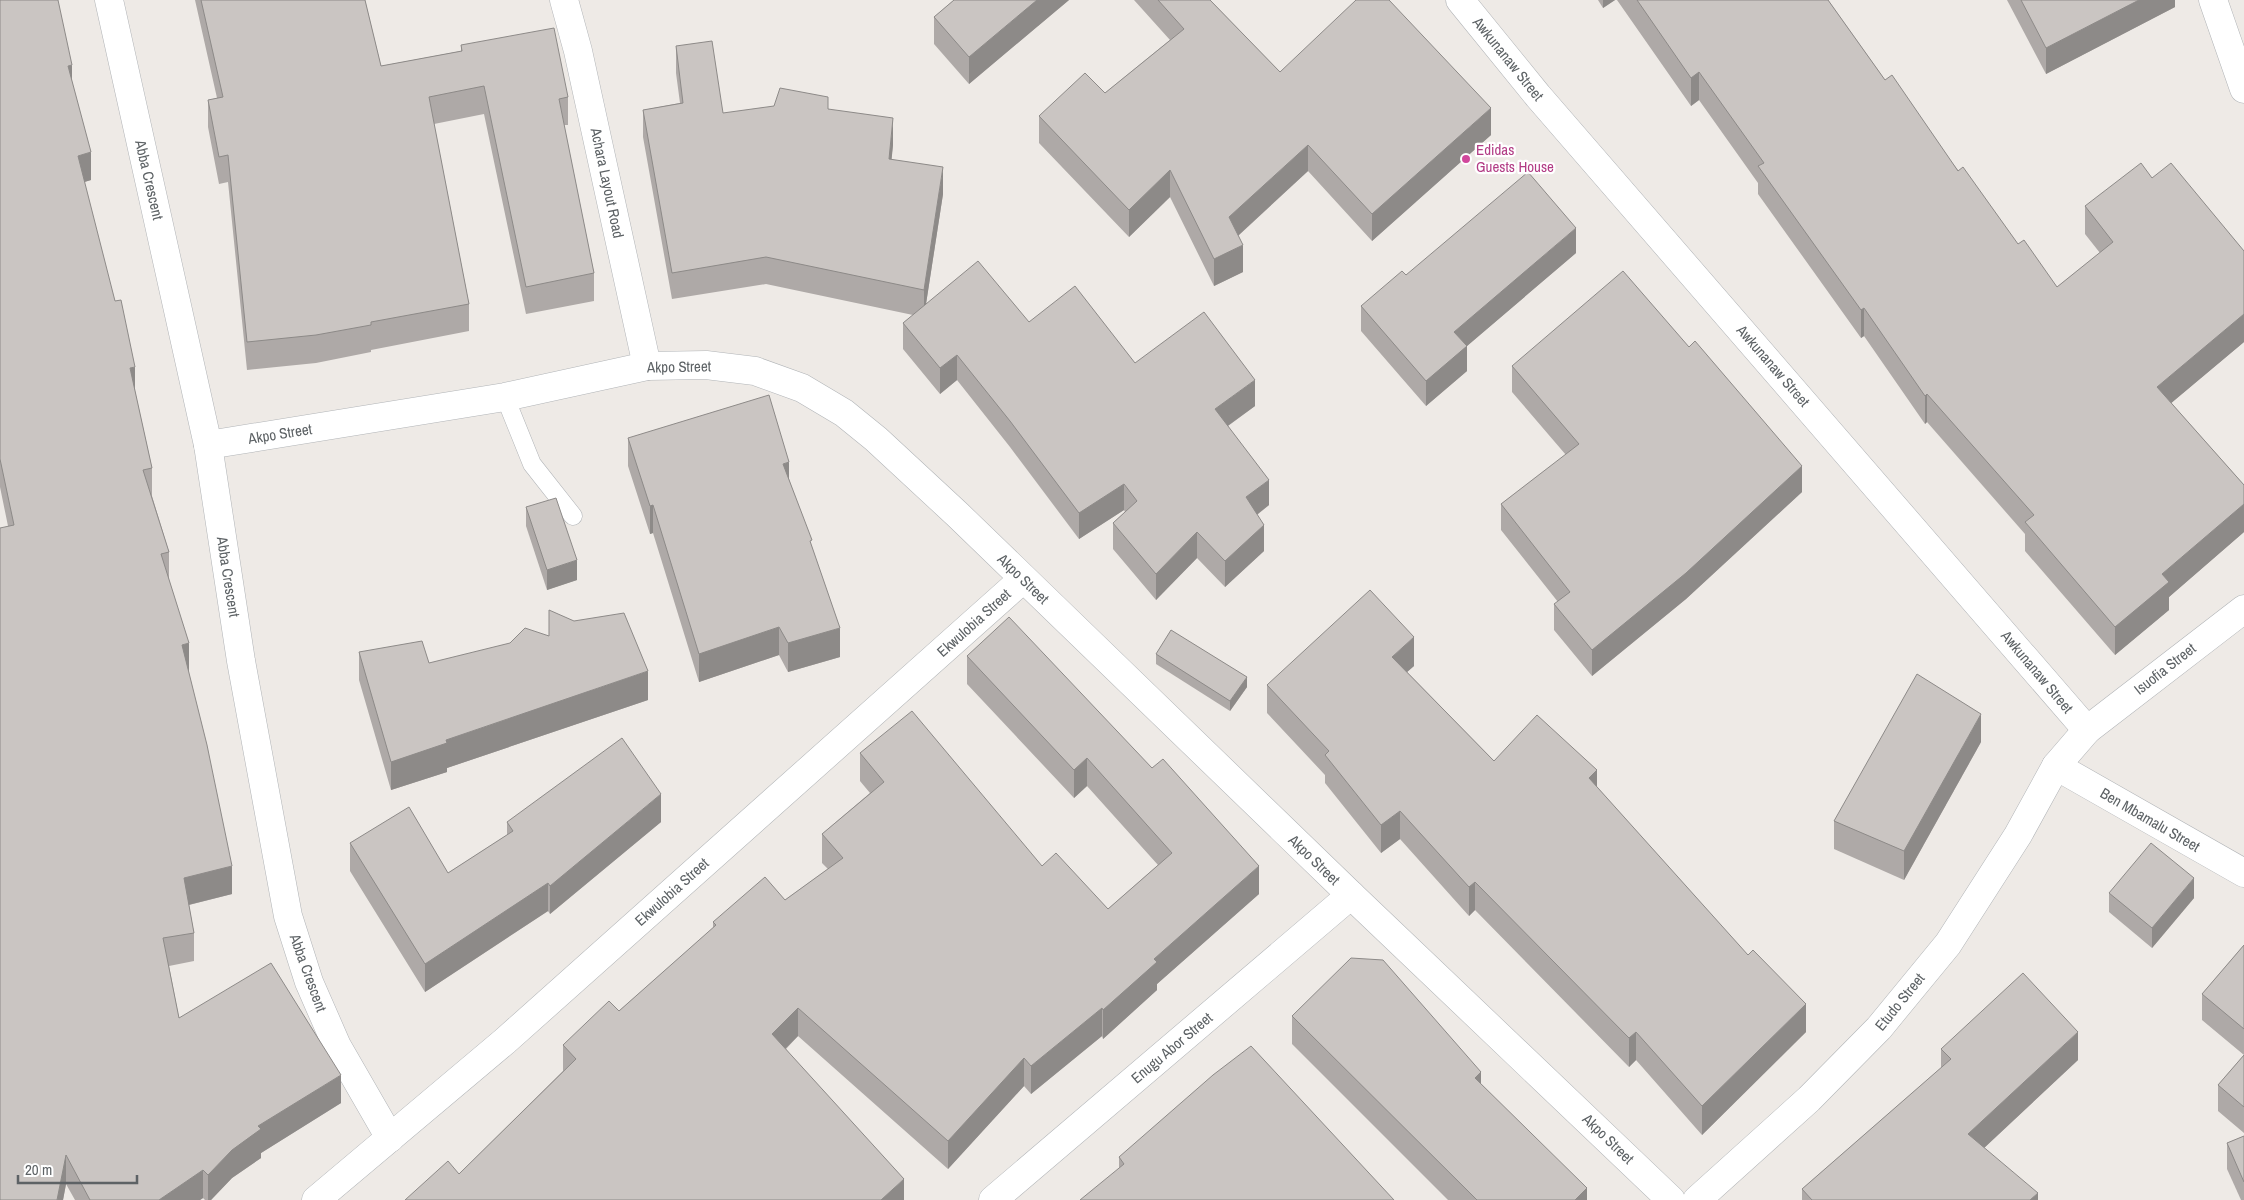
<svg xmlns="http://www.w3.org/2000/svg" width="2244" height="1200" font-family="'Archivo Narrow',sans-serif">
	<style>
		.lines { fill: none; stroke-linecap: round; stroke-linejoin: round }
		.service-casing { stroke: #b1b4b7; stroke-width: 19 }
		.minor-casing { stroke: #b1b4b7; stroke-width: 29 }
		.service { stroke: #fff; stroke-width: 18 }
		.minor { stroke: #fff; stroke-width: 28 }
		.wall { fill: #aea9a7 }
		.shaded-wall { fill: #8d8a88 }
		.building { fill: #cac5c2; stroke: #8d8a88 }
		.hotel-dot { fill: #d1479c; stroke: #fff; stroke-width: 2 }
		.labels { text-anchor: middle; stroke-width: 4.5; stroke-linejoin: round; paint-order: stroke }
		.street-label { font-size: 15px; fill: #5d6265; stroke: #fff }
		.hotel-label { font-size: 15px; fill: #b23c85; stroke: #fff; text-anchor: start }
	</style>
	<rect width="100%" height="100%" fill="#eeeae6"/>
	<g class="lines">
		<g class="service-casing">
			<path id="service" d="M505 397 532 464 573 516"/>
		</g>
		<g class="minor-casing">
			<g id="minor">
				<path d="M109 0 208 445 241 661 288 916 309 982 337 1046 390 1138"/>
				<path d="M564 0 578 51 647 366"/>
				<path d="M1460 0 1538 96 2087 730"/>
				<path d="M2213 0 2244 89"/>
				<path d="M208 445 505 397 647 366 706 365 755 371 802 388 844 413 876 439 958 515 1351 895 1671 1200"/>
				<path d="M2056 766 2244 873"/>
				<path d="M316 1200 505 1041 1023 579"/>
				<path d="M993 1200 1351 895"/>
				<path d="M1697 1200 1809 1099 1879 1028 1948 944 2018 835 2056 766 2087 730 2244 609"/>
			</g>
		</g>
		<use href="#service" class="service"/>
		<use href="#minor" class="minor"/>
	</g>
	<g class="wall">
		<path d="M0 0 72 82 91 180 84 182 135 391 152 468V496L169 552V580L189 671H188L232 894 189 905 194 933V961L169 966 179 1018 341 1103 261 1153V1158L232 1178 211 1200H205L203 1198 200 1200H75L66 1184 63 1200H0L8 526 0 487Z"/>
		<path d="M195 0H365L381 66 461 51V45L568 97V125H564L594 273V301L526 314 484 114 434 124 469 304V331L371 350V352L316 363 247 370 228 182 219 184 208 127V100L217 98Z"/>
		<path d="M954 0H1069L969 84 934 44V17Z"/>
		<path d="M1134 0H1210L1280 72 1491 135 1372 241 1308 171 1238 236 1243 272 1214 286 1170 197 1129 237 1039 143V116L1105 93 1170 40Z"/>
		<path d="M1598 0H1615L1603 8Z"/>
		<path d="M1617 0H1828L1885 80 2018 244 2057 287 2100 253 2085 234V206L2152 178 2244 251V342L2171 403 2244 485V532L2169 597V610L2115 655 2025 551V534L1927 422 1925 424 1864 336 1861 338 1758 194V183L1699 100 1691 106Z"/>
		<path d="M2007 0H2175V7L2046 74Z"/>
		<path d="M676 46 723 113 828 109 893 145 891 160 943 194 926 304 1029 322 1135 363 1255 406 1228 426 1269 505 1257 515 1264 551 1225 587 1197 558 1156 600 1113 549V523L1125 512 1124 510 1079 539 1010 447 957 380 940 394 903 349V323L913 315 766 284 672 299 643 137V110L680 103 676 73Z"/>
		<path d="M1576 253 1467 346V371L1426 406 1361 331V306L1406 275Z"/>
		<path d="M1512 366 1802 492 1686 599 1592 676 1554 630V604L1558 602 1501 530V504L1566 455 1512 392Z"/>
		<path d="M628 438 789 479 812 548 840 657 788 672 779 655 699 682 653 533 650 534 628 466Z"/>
		<path d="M526 507 577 580 547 590 526 526Z"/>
		<path d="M359 652 429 663 648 700 447 768V772L391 790 359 680Z"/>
		<path d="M1156 654 1247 687 1230 711 1156 664Z"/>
		<path d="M967 656 1259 894 1157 984V990L1103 1039 1102 1036 1031 1094 1024 1086 948 1169 798 1036 786 1049 904 1200 459 1174 563 1071V1045L619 1011 713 928V922L785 900 828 869 822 863V834L870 793 860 781V753L1042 866 1108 909 1158 865 1087 786 1074 798 967 684Z"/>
		<path d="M1414 666 1407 672 1494 761 1597 787 1806 1032 1702 1135 1636 1060 1629 1067 1475 910 1469 916 1400 839 1381 853 1325 783V775L1267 713V685Z"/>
		<path d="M1981 742 1904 880 1834 849V821Z"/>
		<path d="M507 822H661L550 914 548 911 425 992 350 871V843L448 873 507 835Z"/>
		<path d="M2109 893 2194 898 2152 948 2109 912Z"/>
		<path d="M2244 945V1133L2218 1111V1085L2244 1055 2202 1020V994Z"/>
		<path d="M1292 1016 1481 1084 1587 1200H1448L1292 1044Z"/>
		<path d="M1941 1049 2078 1060 1984 1148 2038 1200H1802V1189L1941 1068Z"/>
		<path d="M2244 1136V1200H2241L2227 1169V1143Z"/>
		<path d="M1119 1157 1394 1200 1119 1169Z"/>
	</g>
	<g class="shaded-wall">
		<path d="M1037 0H1069L969 84V57Z"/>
		<path d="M1603 0H1615L1603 8Z"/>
		<path d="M2139 0H2175V7L2046 74V48Z"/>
		<path d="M72 65V93L68 66Z"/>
		<path d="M1699 72V100L1691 106V78Z"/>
		<path d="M1491 108V135L1372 241V214Z"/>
		<path d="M893 118V145L889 186V159Z"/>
		<path d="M1308 145V171L1229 244V217Z"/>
		<path d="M91 152V180L78 184V156Z"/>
		<path d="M943 167V194L924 317V290Z"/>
		<path d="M1170 170V197L1129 237V210Z"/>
		<path d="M1576 228V253L1467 346V371L1426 406V381L1454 332Z"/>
		<path d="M1243 245V272L1214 286V259Z"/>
		<path d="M1864 308V336L1861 338V310Z"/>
		<path d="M2244 314V342L2157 415V387Z"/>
		<path d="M957 355V380L940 394V368Z"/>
		<path d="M135 367V396L130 368Z"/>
		<path d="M1255 380V406L1215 435V409Z"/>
		<path d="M1927 394V422L1925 424V396Z"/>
		<path d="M789 462V490L783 464Z"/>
		<path d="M1802 466V492L1686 599 1592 676V650Z"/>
		<path d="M1269 480V505L1246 523V497Z"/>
		<path d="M1124 484V510L1079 539V513Z"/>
		<path d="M2244 504V532L2169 597V610L2115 655V627L2162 574Z"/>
		<path d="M653 505V533L650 534V506Z"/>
		<path d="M1264 525V551L1225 587V561Z"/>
		<path d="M1197 532V558L1156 600V574Z"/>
		<path d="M577 560V580L547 590V570Z"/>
		<path d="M779 627V655L699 682V654Z"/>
		<path d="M840 628V657L788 672V643Z"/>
		<path d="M1414 637V666L1392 685V657Z"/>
		<path d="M189 643V671L182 673V645Z"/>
		<path d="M648 671V700L447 768V772L391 790V762L446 740Z"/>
		<path d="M1247 677V687L1230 711V701Z"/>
		<path d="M1981 714V742L1904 880V851Z"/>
		<path d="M1087 758V786L1074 798V770Z"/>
		<path d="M1597 770V798L1589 778Z"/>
		<path d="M661 794V822L550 914V886Z"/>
		<path d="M1400 811V839L1381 853V825Z"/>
		<path d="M232 866V894L184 906V878Z"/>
		<path d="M1259 866V894L1157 984V990L1103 1039V1010L1154 959Z"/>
		<path d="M2194 878V898L2152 948V928Z"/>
		<path d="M1475 882V910L1469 916V887Z"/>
		<path d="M548 883V911L425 992V964Z"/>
		<path d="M1806 1004V1032L1702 1135V1106Z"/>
		<path d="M798 1008V1036L772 1062V1034Z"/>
		<path d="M1102 1008V1036L1031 1094V1066Z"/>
		<path d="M1636 1032V1060L1629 1067V1038Z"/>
		<path d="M2078 1032V1060L1968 1163V1134Z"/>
		<path d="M1024 1058V1086L948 1169V1141Z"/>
		<path d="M1481 1072V1100L1475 1078Z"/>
		<path d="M341 1075V1103L261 1153V1158L232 1178 211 1200H208V1175L232 1150 258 1126Z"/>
		<path d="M66 1155V1184L63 1200H57Z"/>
		<path d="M203 1170V1198L200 1200H159Z"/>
		<path d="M904 1179V1200H881Z"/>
		<path d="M1587 1188V1200H1575Z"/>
		<path d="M2038 1193V1200H2030Z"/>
	</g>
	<g class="building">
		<path d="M0 0H58L72 65 68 66 91 152 78 156 115 301 121 300 135 367 130 368 152 468 143 470 169 552 161 554 189 643 182 645 207 745 232 866 184 878 194 933 163 938 179 1018 271 963 341 1075 258 1126 261 1129 232 1150 208 1175 203 1170 159 1200H90L66 1155 57 1200H0V528L14 525 0 459Z"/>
		<path d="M201 0H365L381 66 462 51 461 45 554 28 568 97 559 99 594 273 526 287 484 86 429 97 469 304 371 322V325L316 335 247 342 228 155 219 157 208 100 223 97Z"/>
		<path d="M954 0H1037L969 57 934 17Z"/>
		<path d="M1158 0H1210L1280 72 1356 0H1389L1491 108 1372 214 1308 145 1229 217 1243 245 1214 259 1170 170 1129 210 1039 116 1085 73 1105 93 1184 29Z"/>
		<path d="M1637 0H1828L1885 80 1892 75 1958 171 1963 167 2018 244 2024 240 2057 287 2113 242 2085 206 2141 163 2152 178 2171 163 2244 251V314L2157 387 2244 485V504L2162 574 2169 582 2115 627 2025 522 2034 515 1927 394 1925 396 1864 308 1861 310 1758 166 1764 163 1699 72 1691 78Z"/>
		<path d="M2021 0H2139L2046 48Z"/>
		<path d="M712 41 723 113 774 106 780 88 828 97V109L893 118 889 159 943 167 924 290 766 257 672 273 643 110 683 103 676 46Z"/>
		<path d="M1528 172 1576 228 1454 332 1467 346 1426 381 1361 306 1402 271 1406 275Z"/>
		<path d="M978 261 1029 322 1075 286 1135 363 1204 312 1255 380 1215 409 1269 480 1246 497 1264 525 1225 561 1197 532 1156 574 1113 523 1137 501 1124 484 1079 513 1010 421 957 355 940 368 903 323Z"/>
		<path d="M1623 271 1689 347 1695 341 1802 466 1686 573 1592 650 1554 604 1570 592 1501 504 1579 444 1512 366Z"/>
		<path d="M769 395 789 462 783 464 812 540 810 541 840 628 788 643 779 627 699 654 653 505 650 506 628 438Z"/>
		<path d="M556 498 577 560 547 570 526 507Z"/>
		<path d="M1370 590 1414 637 1392 657 1494 761 1537 715 1597 770 1589 778 1748 955 1753 950 1806 1004 1702 1106 1636 1032 1629 1038 1475 882 1469 887 1400 811 1381 825 1325 755 1329 751 1267 685Z"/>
		<path d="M549 610 574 621 624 613 648 671 446 740 447 743 391 762 359 652 422 641 429 663 510 643 525 628 549 636Z"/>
		<path d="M1009 617 1152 768 1163 759 1259 866 1154 959 1157 962 1103 1010 1102 1008 1031 1066 1024 1058 948 1141 798 1008 772 1034 904 1179 881 1200H405L448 1161 459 1174 576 1059 563 1045 609 1001 619 1011 716 925 713 922 765 877 785 900 843 858 822 834 884 782 860 753 912 711 1042 866 1056 853 1108 909 1172 853 1087 758 1074 770 967 656Z"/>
		<path d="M1171 630 1247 677 1230 701 1156 654Z"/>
		<path d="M1917 674 1981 714 1904 851 1834 821Z"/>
		<path d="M622 738 661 794 550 886 548 883 425 964 350 843 409 807 448 873 513 831 507 822Z"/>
		<path d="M2151 843 2194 878 2152 928 2109 893Z"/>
		<path d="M2244 945V1029L2202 994Z"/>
		<path d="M1351 958 1383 960 1481 1072 1475 1078 1587 1188 1575 1200H1477L1292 1016Z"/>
		<path d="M2023 973 2078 1032 1968 1134 2038 1193 2030 1200H1812L1802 1189 1951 1059 1941 1049Z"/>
		<path d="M1251 1046 1394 1200H1080L1124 1164 1119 1157 1213 1075Z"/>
		<path d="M2244 1055V1107L2218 1085Z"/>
		<path d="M2244 1136V1182L2227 1143Z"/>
	</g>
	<circle class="hotel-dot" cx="1466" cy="159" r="5"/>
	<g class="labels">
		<g class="street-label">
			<text transform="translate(1508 59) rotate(51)" y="5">Awkunanaw Street</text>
			<text transform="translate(149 180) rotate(77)" y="5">Abba Crescent</text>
			<text transform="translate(607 183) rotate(78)" y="5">Achara Layout Road</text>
			<text transform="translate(1773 366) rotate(49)" y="5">Awkunanaw Street</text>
			<text transform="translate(679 367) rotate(-1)" y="5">Akpo Street</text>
			<text transform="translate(280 434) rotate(-9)" y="5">Akpo Street</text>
			<text transform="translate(228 577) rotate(81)" y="5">Abba Crescent</text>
			<text transform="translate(1023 579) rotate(44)" y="5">Akpo Street</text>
			<text transform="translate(974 623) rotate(-42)" y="5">Ekwulobia Street</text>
			<text transform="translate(2165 669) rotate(-38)" y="5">Isuofia Street</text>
			<text transform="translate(2037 672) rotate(50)" y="5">Awkunanaw Street</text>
			<text transform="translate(2150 820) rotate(30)" y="5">Ben Mbamalu Street</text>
			<text transform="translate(1314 860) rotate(44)" y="5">Akpo Street</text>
			<text transform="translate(672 892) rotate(-42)" y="5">Ekwulobia Street</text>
			<text transform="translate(308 973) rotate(70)" y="5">Abba Crescent</text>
			<text transform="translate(1900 1002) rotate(-51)" y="5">Etudo Street</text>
			<text transform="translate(1172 1048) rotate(-40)" y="5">Enugu Abor Street</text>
			<text transform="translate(1608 1139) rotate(44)" y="5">Akpo Street</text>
		</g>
		<g class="hotel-label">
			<text x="1476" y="155">Edidas<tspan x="1476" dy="17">Guests House</tspan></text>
		</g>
	</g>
	<path d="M18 1175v8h119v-8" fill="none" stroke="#5d6265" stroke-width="2.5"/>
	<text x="25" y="1175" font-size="15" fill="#5d6265" stroke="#ffffff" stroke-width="4" paint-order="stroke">20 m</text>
</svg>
